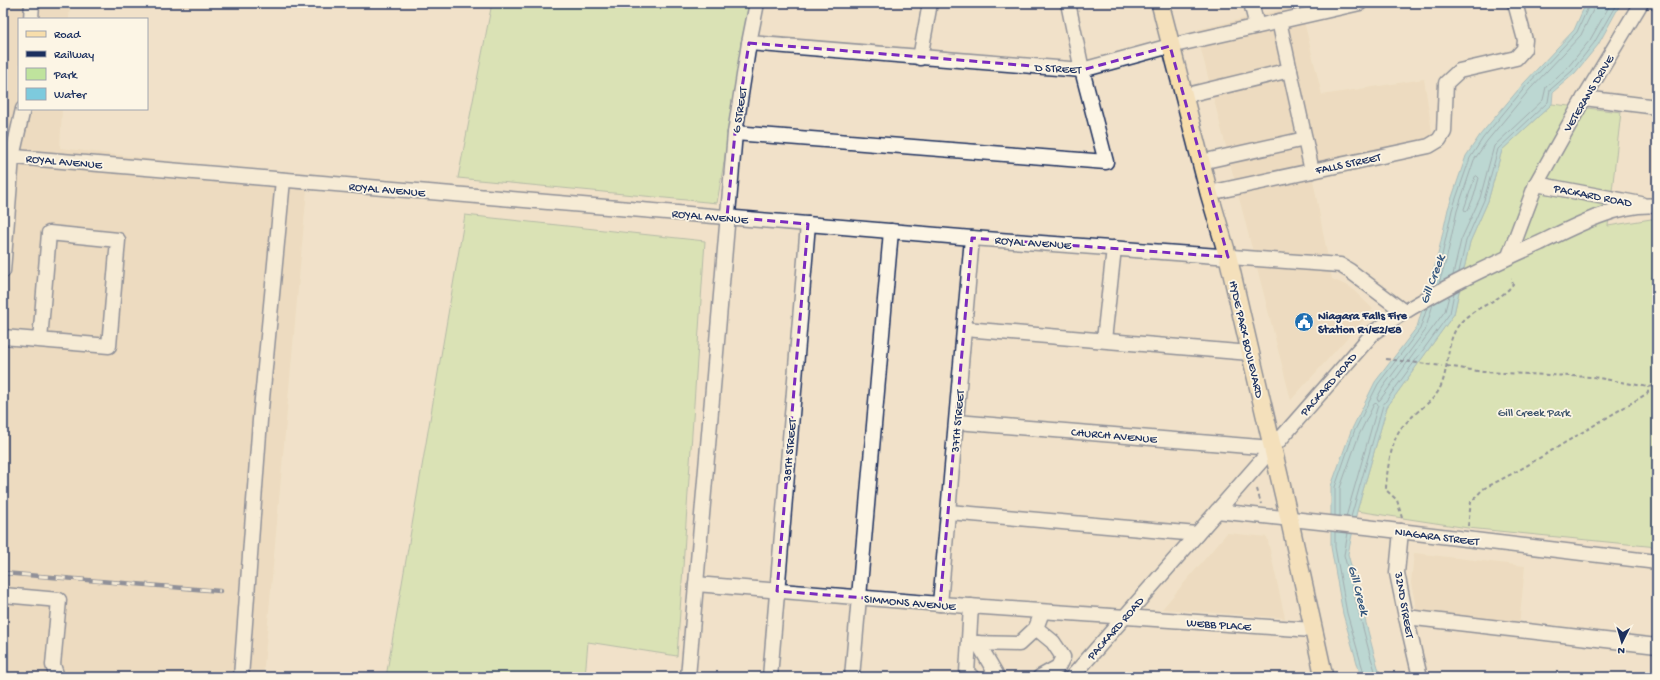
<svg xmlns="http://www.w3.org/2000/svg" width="1660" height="680" font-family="'Gochi Hand',sans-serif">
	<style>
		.built { fill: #e9d3b5 }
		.green { fill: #bfe39d; stroke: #6d897e }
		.water { fill: #7dcadd; stroke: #568caa }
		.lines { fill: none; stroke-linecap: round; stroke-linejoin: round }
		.shore { stroke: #426d91; stroke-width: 1 }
		.minor-casing { stroke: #1b2f5e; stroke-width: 17 }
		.major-casing { stroke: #1b2f5e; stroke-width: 20 }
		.path { stroke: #1b2f5e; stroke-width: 2; stroke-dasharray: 4 3; stroke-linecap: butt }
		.minor { stroke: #fcf5e5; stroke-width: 14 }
		.major { stroke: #f8deab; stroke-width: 17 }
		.rail-casing { stroke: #1b2f5e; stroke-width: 4.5 }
		.rail { stroke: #fcf5e5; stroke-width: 3; stroke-dasharray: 9; stroke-linecap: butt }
		.marked { fill: none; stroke: #7b2cbf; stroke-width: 3; stroke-dasharray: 8 5; stroke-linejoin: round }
		.labels { text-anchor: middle; stroke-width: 3.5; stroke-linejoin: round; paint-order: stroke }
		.street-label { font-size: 12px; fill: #1b2f5e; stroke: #fcf5e5 }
		.poi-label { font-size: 12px; font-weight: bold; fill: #1b2f5e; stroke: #fcf5e5; text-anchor: start }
		.park-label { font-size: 12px; fill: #3c536b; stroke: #fcf5e5 }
		.water-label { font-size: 13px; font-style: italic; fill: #34567e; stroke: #fcf5e5 }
	</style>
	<rect width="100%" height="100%" fill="#f1e1c9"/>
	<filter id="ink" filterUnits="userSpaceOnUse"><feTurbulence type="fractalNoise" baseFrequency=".025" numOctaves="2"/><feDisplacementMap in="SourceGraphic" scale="8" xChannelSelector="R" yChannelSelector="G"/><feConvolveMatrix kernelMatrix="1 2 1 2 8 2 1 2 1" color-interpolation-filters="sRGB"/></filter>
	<g filter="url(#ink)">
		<g class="built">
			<path d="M3 3H70L69 19H19V109H62L60 148 308 178 263 677H3Z"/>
			<path d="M1300 5 1322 95 1424 79 1435 152 1313 180 1332 279 1350 287 1373 309 1291 400 1196 30Z"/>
			<path d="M1227 533 1267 537 1285 618 1162 609Z"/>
			<path d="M1414 553 1525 566 1518 636 1420 626 1411 583Z"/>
		</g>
		<g class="green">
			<path d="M492 3H751L717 203 458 178Z"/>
			<path d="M1552 104 1621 112 1608 226 1651 219H1657V547L1468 528 1357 511 1387 407 1454 314 1470 242 1488 201 1502 150Z"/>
			<path d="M465 215 705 241 677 656 588 642 585 677H386Z"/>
		</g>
		<path class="water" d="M1586 3H1621L1598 45 1575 73 1553 92 1552 104 1502 150 1488 201 1470 242 1454 314 1387 407 1357 511 1348 554 1374 654 1381 677H1361L1343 614 1331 547V486L1351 431 1375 382 1417 327 1437 259 1448 209 1466 156 1480 135 1524 83 1574 30Z"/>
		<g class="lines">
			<g class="shore">
				<path d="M1477 176 1479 178 1474 196 1468 210 1465 211 1464 209 1475 177Z"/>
				<path d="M1459 272 1466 241 1484 200 1498 149 1548 102 1550 90 1572 71 1594 43 1617 3"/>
				<path d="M1453 275 1461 240 1480 198 1494 146 1543 100 1546 87 1568 67 1590 40 1611 3"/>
				<path d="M1439 283 1446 261 1457 211 1474 160 1487 141 1530 89 1581 35 1594 8 1595 3"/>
				<path d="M1433 286 1441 260 1452 210 1470 158 1483 138 1527 85 1577 32 1590 3"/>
				<path d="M1433 304 1425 331 1383 387 1377 398 1378 401 1380 400 1445 311 1449 296"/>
				<path d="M1335 516V487L1354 432 1378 384 1420 329 1427 308"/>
				<path d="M1340 516V488L1359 435 1374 404 1377 403 1378 405 1346 517"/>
				<path d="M1351 517 1383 405 1450 313 1454 293"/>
				<path d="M1335 532V547L1347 613 1365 677"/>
				<path d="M1348 533 1344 555 1370 655 1377 677"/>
			</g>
			<g class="minor-casing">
				<g id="minor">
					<path d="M1251 3 1257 26"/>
					<path d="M31 19 32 3"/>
					<path d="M1279 21 1312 171"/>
					<path d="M749 43 1082 70 1170 46 1360 3"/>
					<path d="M920 58 930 3"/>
					<path d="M1183 96 1290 70"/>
					<path d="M1584 98 1657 107"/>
					<path d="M735 133 1106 162 1082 70 1068 3"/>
					<path d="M3 156 972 238 1340 265 1350 271 1403 311"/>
					<path d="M1201 162 1305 139"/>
					<path d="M1536 184 1641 204"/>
					<path d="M1209 193 1429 146 1439 140 1444 132 1446 83 1459 71 1516 58 1524 49 1525 40 1515 3"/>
					<path d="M1509 256 1536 184 1584 98 1641 3"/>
					<path d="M3 271 12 157 23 109"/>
					<path d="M965 329 1250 353"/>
					<path d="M3 337 109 346 118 240 49 233 40 340"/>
					<path d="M1104 340 1114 248"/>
					<path d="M957 422 1272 448"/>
					<path d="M1217 511 1366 527 1657 562"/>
					<path d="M949 512 1197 534"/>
					<path d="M1401 531 1397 573 1406 617 1420 677"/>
					<path d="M696 584 940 604 1313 630"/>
					<path d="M3 595 59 600 53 665 57 677"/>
					<path d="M940 604 972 238"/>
					<path d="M971 606 967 673 972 677"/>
					<path d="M1406 617 1657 646"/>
					<path d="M1036 628 1053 642 1063 657 1058 667 1040 677"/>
					<path d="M969 643 1019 644 1036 628 1042 612"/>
					<path d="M978 643 996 674"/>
					<path d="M241 677 260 420 283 180"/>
					<path d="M688 677 735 133 749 43 757 3"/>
					<path d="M770 677 808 224"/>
					<path d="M852 677 891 231"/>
					<path d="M1072 677 1374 332C1426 295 1482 269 1540 243 1573 227 1619 202 1657 206"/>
				</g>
			</g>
			<g class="major-casing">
				<path id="major" d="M1160 3 1209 193 1228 257 1289 518 1324 677"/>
			</g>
			<g class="path">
				<path d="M1386 359 1442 366"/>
				<path d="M1447 366 1483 372 1593 377 1648 387 1657 385"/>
				<path d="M1257 489 1261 504"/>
				<path d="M1402 518 1397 500 1386 490C1386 475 1391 444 1399 431 1402 426 1409 420 1413 416 1422 407 1433 401 1439 390 1450 370 1445 344 1458 326 1472 306 1499 304 1513 284L1511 279"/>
				<path d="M1468 526 1471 502 1483 489 1521 469 1648 393V387"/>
			</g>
			<use href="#minor" class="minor"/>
			<use href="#major" class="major"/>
			<g class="rail-casing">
				<path id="rail" d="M3 573 220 591"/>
			</g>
			<use href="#rail" class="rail"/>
		</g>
	</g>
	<path d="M0 0H1660V680H0ZM749 43 1082 70 1170 46 1228 257 972 238 940 604 777 591 808 224 727 217 735 133Z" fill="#f1e1c9" fill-opacity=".55" fill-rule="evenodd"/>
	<path class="marked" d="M749 43 1082 70 1170 46 1228 257 972 238 940 604 777 591 808 224 727 217 735 133Z"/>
	<defs>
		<g id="civic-disc" transform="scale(1)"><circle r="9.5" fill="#1f6fb2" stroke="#fcf5e5"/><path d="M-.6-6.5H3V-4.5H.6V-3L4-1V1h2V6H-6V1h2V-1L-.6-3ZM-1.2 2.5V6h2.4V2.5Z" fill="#fff"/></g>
	</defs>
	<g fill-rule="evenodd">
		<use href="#civic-disc" x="1304" y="322"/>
	</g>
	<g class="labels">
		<g class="street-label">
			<text transform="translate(1058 68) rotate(3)" y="4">D STREET</text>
			<text transform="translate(1588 93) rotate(-59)" y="4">VETERANS DRIVE</text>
			<text transform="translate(739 110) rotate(-81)" y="4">G STREET</text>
			<text transform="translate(64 161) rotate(5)" y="4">ROYAL AVENUE</text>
			<text transform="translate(1348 163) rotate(-12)" y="4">FALLS STREET</text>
			<text transform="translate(387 189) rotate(5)" y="4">ROYAL AVENUE</text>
			<text transform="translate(1593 195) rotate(11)" y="4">PACKARD ROAD</text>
			<text transform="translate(710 216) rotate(5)" y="4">ROYAL AVENUE</text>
			<text transform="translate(1033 242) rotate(4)" y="4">ROYAL AVENUE</text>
			<text transform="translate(1247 339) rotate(77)" y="4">HYDE PARK BOULEVARD</text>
			<text transform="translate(1328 384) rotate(-49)" y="4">PACKARD ROAD</text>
			<text transform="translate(957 421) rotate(-85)" y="4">37TH STREET</text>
			<text transform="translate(1114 435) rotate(5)" y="4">CHURCH AVENUE</text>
			<text transform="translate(789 450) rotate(-85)" y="4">38TH STREET</text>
			<text transform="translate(1437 536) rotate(7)" y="4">NIAGARA STREET</text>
			<text transform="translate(910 602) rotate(5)" y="4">SIMMONS AVENUE</text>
			<text transform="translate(1405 605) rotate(80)" y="4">32ND STREET</text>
			<text transform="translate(1219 624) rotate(4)" y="4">WEBB PLACE</text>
			<text transform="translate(1115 628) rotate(-49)" y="4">PACKARD ROAD</text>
		</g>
		<g class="poi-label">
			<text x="1318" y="319">Niagara Falls Fire<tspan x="1318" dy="14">Station R1/E2/E8</tspan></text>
		</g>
		<g class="park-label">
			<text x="1534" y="416">Gill Creek Park</text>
		</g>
		<g class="water-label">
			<text transform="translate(1431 279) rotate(-70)" y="5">Gill Creek</text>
			<text transform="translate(1360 590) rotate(75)" y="5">Gill Creek</text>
		</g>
	</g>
	<rect width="1660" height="680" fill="none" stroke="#fcf5e5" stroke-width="16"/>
	<rect x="8" y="8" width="1644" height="664" fill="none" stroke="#1b2f5e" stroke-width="1.5" filter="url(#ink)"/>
	<rect x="18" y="18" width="130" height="92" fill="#fcf5e5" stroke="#a2a6af"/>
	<rect x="26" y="31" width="20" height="6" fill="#f8deab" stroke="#a2a6af"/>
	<text x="54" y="38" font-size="12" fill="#1b2f5e">Road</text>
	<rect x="26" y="51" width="20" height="6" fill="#1b2f5e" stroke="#a2a6af"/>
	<text x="54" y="58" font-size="12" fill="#1b2f5e">Railway</text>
	<rect x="26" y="68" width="20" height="12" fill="#bfe39d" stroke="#a2a6af"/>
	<text x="54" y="78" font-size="12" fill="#1b2f5e">Park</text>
	<rect x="26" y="88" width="20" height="12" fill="#7dcadd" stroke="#a2a6af"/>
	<text x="54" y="98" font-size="12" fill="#1b2f5e">Water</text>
	<g transform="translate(1622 642) rotate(185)" stroke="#fcf5e5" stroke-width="3" paint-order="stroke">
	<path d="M0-3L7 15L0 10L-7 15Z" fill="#1b2f5e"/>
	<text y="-6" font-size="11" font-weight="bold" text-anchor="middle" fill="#1b2f5e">N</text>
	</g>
</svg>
